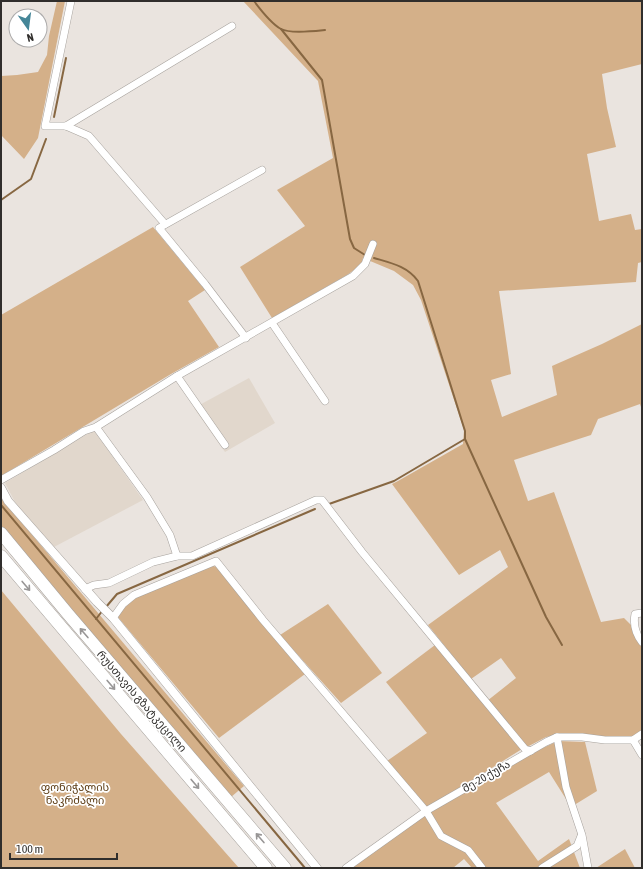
<svg xmlns="http://www.w3.org/2000/svg" width="643" height="869" font-family="'Asap Condensed','Noto Sans Georgian',sans-serif">
	<style>
		.built { fill: #e1d7cc }
		.green { fill: #d4b089 }
		.lines { fill: none; stroke-linecap: round; stroke-linejoin: round }
		.stream { stroke: #876742; stroke-width: 2 }
		.minor-casing { stroke: #a7a29d; stroke-width: 8 }
		.tertiary-casing { stroke: #a7a29d; stroke-width: 9 }
		.motorway-casing { stroke: #a7a29d; stroke-width: 13 }
		.minor { stroke: #fff; stroke-width: 7 }
		.tertiary { stroke: #fff; stroke-width: 8 }
		.motorway { stroke: #fff; stroke-width: 12 }
		.oneway { stroke: #989696 }
		.labels { text-anchor: middle; stroke-width: 3.5; stroke-linejoin: round; paint-order: stroke }
		.street-label { font-size: 11px; fill: #302e2c; stroke: #fff }
		.park-label { font-size: 11px; fill: #5d3d15; stroke: #fff }
	</style>
	<rect width="100%" height="100%" fill="#eae4df"/>
	<g class="built">
		<path d="M249 378 275 423 225 452 194 408Z"/>
		<path d="M94 430 143 500 54 547 16 504 5 483Z"/>
	</g>
	<g class="green">
		<path d="M57 1H65L38 138 24 159 1 135V76L17 75 38 72 47 55 49 36Z"/>
		<path d="M243 1H642V64L602 74 607 108 616 147 587 154 599 221 631 214 635 230 642 229V262L638 263 636 282 499 291 511 374 491 380 502 417 557 395 552 366 602 344 642 324V410L640 404 598 419 591 435 514 460 528 501 554 492 601 622 624 618 642 636V731L632 738 558 735 546 737 527 747 487 701 516 678 501 658 471 679 428 625 508 567 500 550 459 575 392 484 398 481 463 444 464 430 421 300 413 285 394 271 363 258 361 265 347 275 272 318 240 267 305 226 277 190 333 158 318 81Z"/>
		<path d="M153 227 205 290 188 301 219 347 171 374 1 476V315Z"/>
		<path d="M1 498 244 786 231 797 1 528Z"/>
		<path d="M208 565 218 567 305 674 219 738 117 616 132 600Z"/>
		<path d="M1 590 121 734 239 868H1Z"/>
		<path d="M328 604 382 673 341 703 280 635Z"/>
		<path d="M435 645 522 749 428 808 387 761 427 733 386 682Z"/>
		<path d="M558 741 585 742 597 791 571 807 549 772 496 803 538 861 569 839 580 868H472L464 859 453 868H352L431 810 521 758Z"/>
		<path d="M625 849 635 868H596Z"/>
	</g>
	<g class="lines">
		<g class="stream">
			<path d="M254 1C260 9 272 24 281 29 290 34 315 31 325 30"/>
			<path d="M281 29 322 80 350 239 354 248 365 255"/>
			<path d="M54 117 66 58"/>
			<path d="M1 200 31 179 46 139"/>
			<path d="M374 258C391 263 407 266 418 281L465 431V439"/>
			<path d="M329 504 394 481 465 439 546 617 562 645"/>
			<path d="M1 505 305 868"/>
			<path d="M106 607 117 594 315 509"/>
			<path d="M96 619 103 610"/>
		</g>
		<g class="minor-casing">
			<g id="minor">
				<path d="M71 1 45 126H66L89 136 165 224"/>
				<path d="M66 126 232 26"/>
				<path d="M272 323 325 401"/>
				<path d="M246 338 205 284 159 228 262 170"/>
				<path d="M177 376 225 445"/>
				<path d="M96 427 147 497 170 535 177 556"/>
				<path d="M1 480 54 450 84 431 96 427 177 376 353 276 365 264 373 244"/>
				<path d="M85 589 94 585 109 583 153 562 177 556H192L316 500H322L362 552 525 749 531 751"/>
				<path d="M642 613 635 614C633 625 635 633 642 642"/>
				<path d="M113 618 123 604 134 595 216 561 263 620 426 811 441 836 468 850 482 868"/>
				<path d="M557 737 566 787 582 835 588 868"/>
				<path d="M633 740 642 755"/>
				<path d="M346 868 426 811 546 742 557 737H582L605 740H633L642 734"/>
				<path d="M542 868 577 846 581 836"/>
			</g>
		</g>
		<g class="tertiary-casing">
			<path id="tertiary" d="M1 488 8 501 97 602 113 618 317 868"/>
		</g>
		<g class="motorway-casing">
			<g id="motorway">
				<path d="M1 533 68 614 285 868"/>
				<path d="M1 556 266 868"/>
			</g>
		</g>
		<use href="#minor" class="minor"/>
		<use href="#tertiary" class="tertiary"/>
		<use href="#motorway" class="motorway"/>
	</g>
	<defs><path id="oneway-shaft" d="M-6 0H5M1.5-3L5.5 0L1.5 3" fill="none" stroke-width="1.6" stroke-linecap="round" stroke-linejoin="round"/></defs>
	<g class="oneway">
		<use href="#oneway-shaft" transform="translate(26 586) rotate(50)"/>
		<use href="#oneway-shaft" transform="translate(84 633) rotate(-131)"/>
		<use href="#oneway-shaft" transform="translate(111 685) rotate(50)"/>
		<use href="#oneway-shaft" transform="translate(195 784) rotate(50)"/>
		<use href="#oneway-shaft" transform="translate(260 838) rotate(-131)"/>
	</g>
	<g class="labels">
		<g class="street-label">
			<text transform="translate(142 701) rotate(49)" y="4">რუსთავის გზატკეცილი</text>
			<text transform="translate(486 776) rotate(-30)" y="4">მე-20 ქუჩა</text>
		</g>
		<g class="park-label">
			<text x="75" y="791">ფონიჭალის<tspan x="75" dy="13">ნაკრძალი</tspan></text>
		</g>
	</g>
	<rect width="643" height="869" fill="none" stroke="#302e2c" stroke-width="4"/>
	<g transform="translate(28 28) rotate(166)"><circle r="19" fill="#ffffff" stroke="#acabab"/>
	<path d="M0-3L7 15L0 10L-7 15Z" fill="#458698"/>
	<text y="-6" font-size="11" font-weight="bold" text-anchor="middle" fill="#302e2c">N</text>
	</g>
	<path d="M10 853v6h107v-6" fill="none" stroke="#302e2c" stroke-width="2"/>
	<text x="16" y="853" font-size="12" fill="#302e2c" stroke="#ffffff" stroke-width="3" paint-order="stroke">100 m</text>
</svg>
